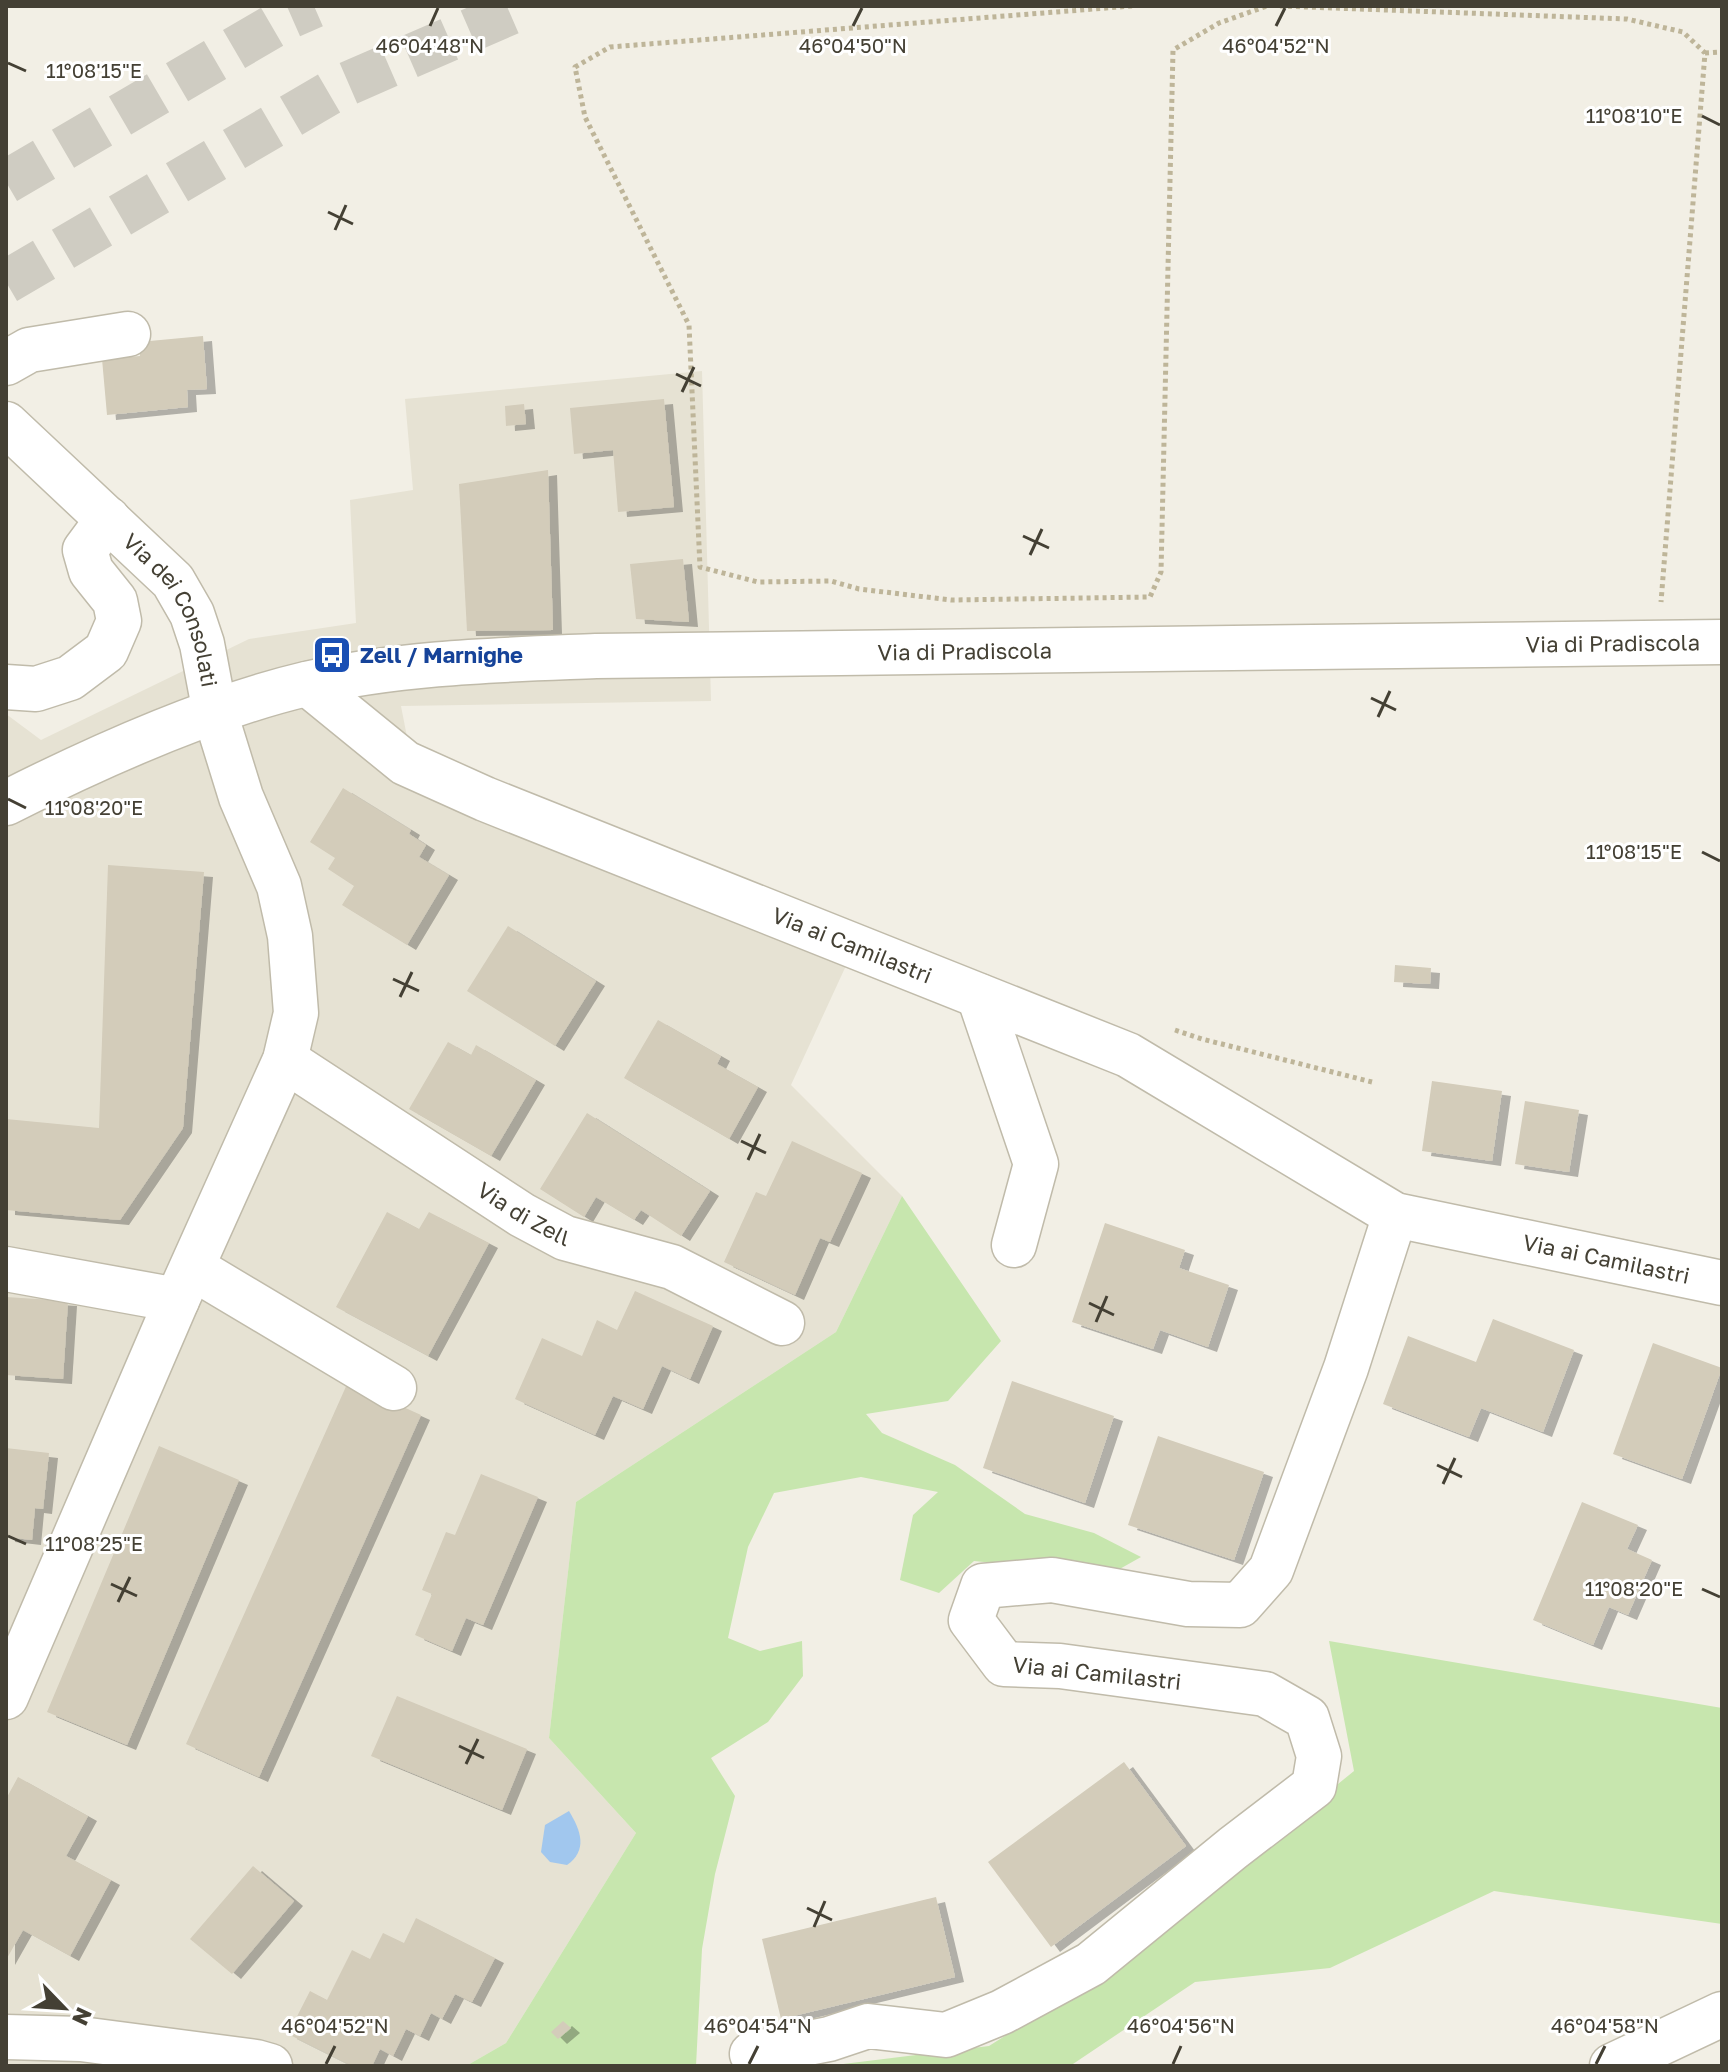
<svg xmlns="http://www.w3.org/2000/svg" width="1728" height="2072" font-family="'Golos Text',sans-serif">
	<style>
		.residential { fill: #e6e2d3 }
		.green { fill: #c7e6ae }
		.water { fill: #a1c7ee }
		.building { fill: #d3ccba; filter: url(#shadow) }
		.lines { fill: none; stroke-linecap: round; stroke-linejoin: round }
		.highway-tunnel { stroke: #cfccc2; stroke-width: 44; stroke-dasharray: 44 22; stroke-linecap: butt }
		.minor-casing { stroke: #c0bbaa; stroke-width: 47 }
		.path { stroke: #beb599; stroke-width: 5; stroke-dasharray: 4 4; stroke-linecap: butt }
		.minor { stroke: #fff; stroke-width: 44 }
		.ticks { fill: none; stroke: #444034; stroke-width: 3 }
		.labels { text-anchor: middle; stroke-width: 6; stroke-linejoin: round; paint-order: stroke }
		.street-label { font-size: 22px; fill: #444034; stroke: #fff }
		.transit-label { font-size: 22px; font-weight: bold; fill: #164399; stroke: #fff; text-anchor: start }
		.ticks-label { font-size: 20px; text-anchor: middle; fill: #444034; stroke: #fff; stroke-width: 6; stroke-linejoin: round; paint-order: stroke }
	</style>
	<defs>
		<filter id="shadow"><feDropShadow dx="9" dy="5" stdDeviation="0" flood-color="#0004"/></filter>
	</defs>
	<rect width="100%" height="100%" fill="#f2efe5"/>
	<path class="residential" d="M702 371 711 701 401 706 408 742 850 957 791 1085 902 1196 836 1332 576 1502 549 1738 636 1833 506 2043 466 2066H6V714L41 740 249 639 356 623 350 500 413 490 405 399Z"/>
	<g class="green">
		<path d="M902 1196 1001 1341 948 1401 866 1414 882 1433 955 1465 1025 1514 1094 1533 1141 1557 1109 1575 974 1561 939 1593 900 1580 913 1515 938 1492 861 1477 774 1493 748 1547 728 1638 760 1651 802 1641 803 1676 768 1722 711 1758 735 1796 715 1874 702 1949 696 2066H466L506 2043 636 1833 549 1738 576 1502 836 1332Z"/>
		<path d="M1329 1641 1722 1708V1924L1494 1891 1330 1968 1195 1982 1070 2066H827L989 2046 1108 1971 1354 1771Z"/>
	</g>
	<path class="water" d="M569 1811C581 1831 588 1850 567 1865L550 1862 541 1852 545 1825Z"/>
	<g class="building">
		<path d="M203 336 207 389 187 390 188 407 107 415 102 359 140 356 139 342Z"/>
		<path d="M664 399 674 507 618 512 613 450 574 454 570 408Z"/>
		<path d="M524 404 526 424 506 426 505 406Z"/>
		<path d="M548 470 553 630 467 631 459 484Z"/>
		<path d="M683 559 689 622 636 619 630 564Z"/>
		<path d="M343 788 411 830 409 834 426 845 419 857 449 875 407 945 342 905 354 886 328 869 335 858 310 842Z"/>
		<path d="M108 865 204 872 183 1128 120 1220 6 1210V1119L99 1128Z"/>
		<path d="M508 926 596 981 555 1046 467 991Z"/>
		<path d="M1395 965 1431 968 1430 984 1394 982Z"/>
		<path d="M658 1020 721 1056 717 1064 758 1087 729 1139 624 1078Z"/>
		<path d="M448 1042 471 1055 476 1045 536 1080 491 1156 409 1109Z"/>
		<path d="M1432 1081 1502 1091 1492 1161 1422 1151Z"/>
		<path d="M1525 1101 1579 1110 1569 1172 1515 1164Z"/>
		<path d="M587 1113 710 1191 681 1236 641 1210 634 1220 596 1197 584 1217 540 1189Z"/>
		<path d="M792 1141 862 1173 830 1242 820 1238 795 1295 724 1262 756 1192 766 1196Z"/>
		<path d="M387 1212 419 1229 429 1212 489 1243 428 1356 336 1307Z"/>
		<path d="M1105 1223 1185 1250 1179 1268 1229 1285 1208 1347 1160 1330 1153 1349 1072 1322Z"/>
		<path d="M635 1291 713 1326 690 1379 662 1366 643 1409 613 1396 595 1435 515 1399 542 1338 582 1356 597 1320 617 1330Z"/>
		<path d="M6 1297 68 1301 63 1379 6 1375Z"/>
		<path d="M1493 1319 1574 1350 1543 1432 1481 1408 1469 1437 1383 1404 1408 1336 1476 1362Z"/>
		<path d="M1653 1343 1722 1368 1682 1479 1613 1454Z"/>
		<path d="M1012 1381 1114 1416 1085 1503 983 1468Z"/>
		<path d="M348 1382 421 1415 259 1777 186 1744Z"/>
		<path d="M1158 1436 1264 1472 1234 1560 1128 1525Z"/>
		<path d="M159 1446 239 1480 127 1745 47 1712Z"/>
		<path d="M6 1448 49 1453 43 1509 35 1508 32 1540 6 1537Z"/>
		<path d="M481 1474 538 1497 483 1625 466 1618 452 1651 415 1635 432 1594 422 1590 446 1532 455 1535Z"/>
		<path d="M1582 1502 1638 1525 1627 1549 1652 1560 1628 1615 1609 1607 1593 1645 1533 1620Z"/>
		<path d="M397 1696 527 1749 502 1810 371 1756Z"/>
		<path d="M1124 1762 1186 1846 1051 1947 988 1862Z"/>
		<path d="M18 1777 88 1816 66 1856 111 1880 70 1956 23 1930 6 1960V1799Z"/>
		<path d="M253 1866 294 1901 232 1974 190 1939Z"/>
		<path d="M936 1897 955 1977 781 2019 762 1939Z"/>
		<path d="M416 1918 495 1958 472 2002 455 1994 442 2019 431 2013 420 2036 406 2029 393 2056 380 2049 372 2066H352L288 2034 310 1991 327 2000 352 1950 370 1959 383 1933 404 1943Z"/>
		<path d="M563 2021 571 2028 558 2039 551 2032Z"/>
	</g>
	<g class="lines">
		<g class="highway-tunnel">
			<path d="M6 182 289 17 314 6"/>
			<path d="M6 282 342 86 526 6"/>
		</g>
		<g class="minor-casing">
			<g id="minor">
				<path d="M6 363 29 350 128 334"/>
				<path id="s1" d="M6 424 173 581 192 614 202 644 215 713 241 797 279 886 290 936 296 1013 285 1060 177 1300 6 1697"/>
				<path id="s2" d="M308 684 405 763 485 799 1128 1055 1395 1215 1722 1283"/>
				<path d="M6 687 36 689 70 678 106 651 119 621 115 601 91 571 85 550 108 519"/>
				<path id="s3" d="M6 803C95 758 209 707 306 684 401 662 499 660 596 656L1722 642"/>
				<path d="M979 996 1036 1164 1014 1245"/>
				<path id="s4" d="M285 1060 522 1215 565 1238 672 1267 782 1323"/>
				<path d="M193 1268 394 1388"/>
				<path d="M6 1269 177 1300"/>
				<path d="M6 2037 81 2039 256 2062 270 2066"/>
				<path d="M752 2054 829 2039 868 2026 946 2035 1002 2012 1091 1964 1233 1848 1314 1786 1319 1756 1307 1718 1265 1694 1060 1666 1004 1664 971 1620 983 1586 1052 1580 1188 1604 1240 1605 1271 1570 1346 1368 1395 1215"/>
				<path d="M1612 2066 1722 2014"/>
			</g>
		</g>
		<g class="path">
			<path d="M1132 6 610 47 575 67 585 117 689 325 700 567 758 582 831 581 859 589 951 600 1150 597 1161 572 1173 50 1219 23 1267 6"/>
			<path d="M1280 6 1627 19 1683 32 1705 53 1661 602"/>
			<path d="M1705 53 1722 52"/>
			<path d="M1175 1030 1202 1039 1372 1082"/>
		</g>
		<use href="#minor" class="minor"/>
	</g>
	<path class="ticks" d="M430 26 438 8M853 26 862 8M1276 26 1285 8M8 63 26 71M1702 116 1720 125M328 212 353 224M335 230 346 205M676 374 701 386M682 392 694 367M1023 536 1049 548M1030 555 1042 529M1371 698 1396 710M1378 717 1390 691M8 799 26 808M1702 852 1720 861M393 979 419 991M400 997 412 972M741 1141 766 1153M748 1160 760 1134M1089 1303 1114 1315M1096 1322 1107 1296M1437 1465 1462 1477M1443 1484 1455 1458M8 1536 26 1544M111 1584 137 1596M1702 1589 1720 1597M118 1602 130 1577M459 1746 484 1758M466 1764 478 1739M807 1908 832 1920M814 1927 825 1901M326 2064 335 2046M749 2064 758 2046M1173 2064 1181 2046M1596 2064 1605 2046"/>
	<defs>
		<g id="bus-square" transform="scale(2)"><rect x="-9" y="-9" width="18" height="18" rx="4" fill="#1a4fb4" stroke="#fff"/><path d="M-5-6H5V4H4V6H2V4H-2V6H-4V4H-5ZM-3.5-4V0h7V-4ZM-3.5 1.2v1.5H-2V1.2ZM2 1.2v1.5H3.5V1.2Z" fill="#fff"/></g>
	</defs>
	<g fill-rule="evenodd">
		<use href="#bus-square" x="332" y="655"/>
	</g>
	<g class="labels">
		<g class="street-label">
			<text dy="8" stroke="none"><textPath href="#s1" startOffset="254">Via dei Consolati</textPath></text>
			<text dy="8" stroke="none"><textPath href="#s3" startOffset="1632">Via di Pradiscola</textPath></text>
			<text dy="8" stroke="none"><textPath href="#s3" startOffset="984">Via di Pradiscola</textPath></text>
			<text dy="8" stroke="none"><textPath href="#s2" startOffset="608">Via ai Camilastri</textPath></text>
			<text dy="8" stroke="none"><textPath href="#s4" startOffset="284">Via di Zell</textPath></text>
			<text dy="8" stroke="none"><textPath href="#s2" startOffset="1432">Via ai Camilastri</textPath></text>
			<text transform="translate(1097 1673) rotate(6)" y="8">Via ai Camilastri</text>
		</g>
		<g class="transit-label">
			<text x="360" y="663">Zell / Marnighe</text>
		</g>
	</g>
	<g class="ticks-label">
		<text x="430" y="53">46°04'48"N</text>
		<text x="853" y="53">46°04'50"N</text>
		<text x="1276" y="53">46°04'52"N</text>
		<text x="94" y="78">11°08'15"E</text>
		<text x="1634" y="123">11°08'10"E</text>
		<text x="94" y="815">11°08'20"E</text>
		<text x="1634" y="859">11°08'15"E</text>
		<text x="94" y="1551">11°08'25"E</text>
		<text x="1634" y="1596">11°08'20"E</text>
		<text x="1181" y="2033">46°04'56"N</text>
		<text x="1605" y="2033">46°04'58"N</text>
		<text x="335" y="2033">46°04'52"N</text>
		<text x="758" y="2033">46°04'54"N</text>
	</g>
	<rect width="1728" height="2072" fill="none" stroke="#444034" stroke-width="16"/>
	<g transform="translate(64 2008) rotate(115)" stroke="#ffffff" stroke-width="6" paint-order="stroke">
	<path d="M0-6L14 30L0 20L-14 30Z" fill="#444034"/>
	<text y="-12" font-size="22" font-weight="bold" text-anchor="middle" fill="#444034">N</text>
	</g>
</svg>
